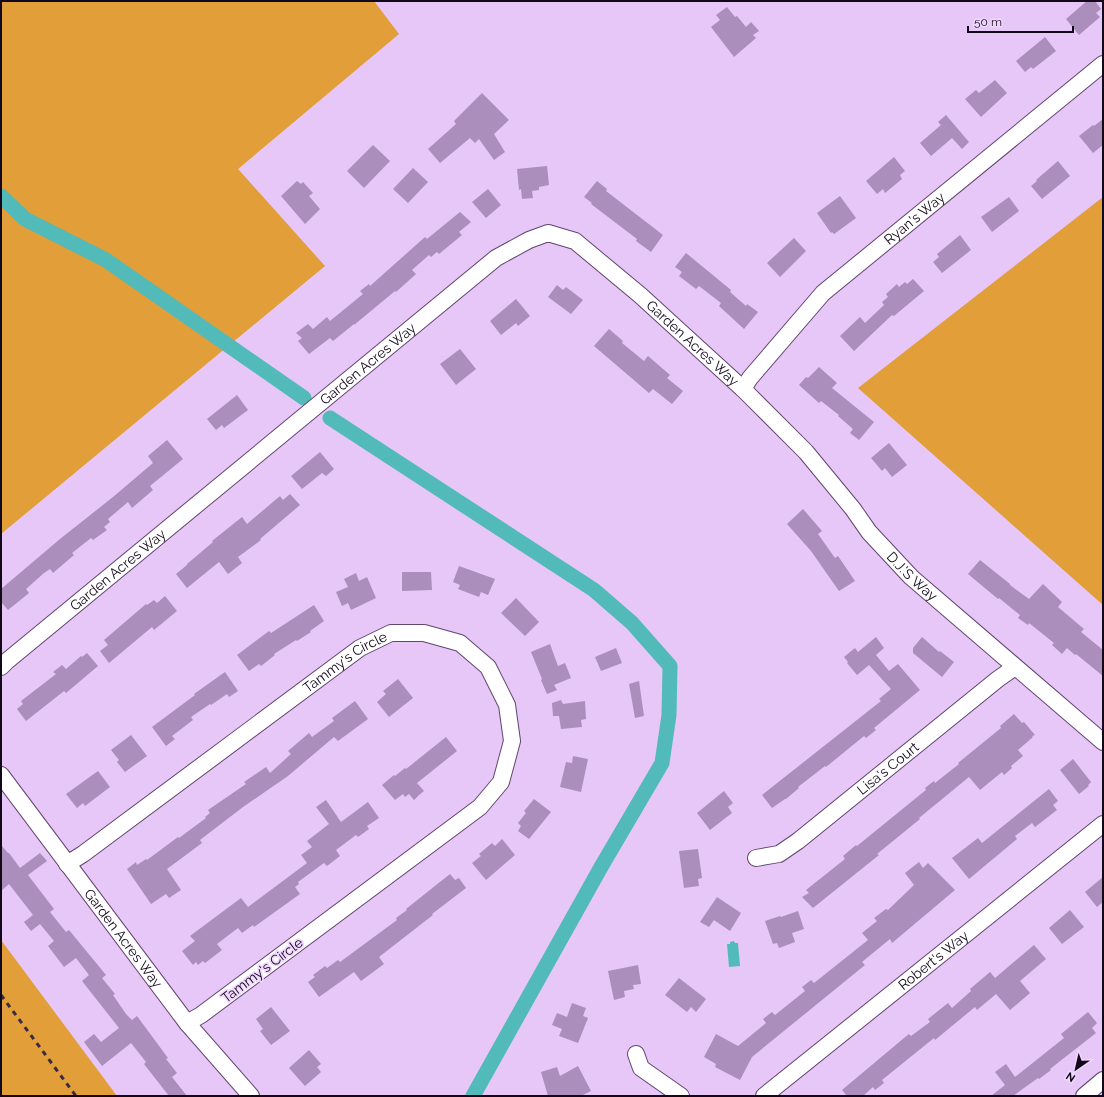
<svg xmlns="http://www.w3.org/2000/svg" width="1104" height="1097" font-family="Raleway,sans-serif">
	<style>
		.green { fill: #e19e39 }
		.water { fill: #52bab8 }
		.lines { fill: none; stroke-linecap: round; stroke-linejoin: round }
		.canal { stroke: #52bab8; stroke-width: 15 }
		.building { fill: #ab8ebb }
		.minor-casing { stroke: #61466f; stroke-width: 18 }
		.minor { stroke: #fff; stroke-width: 16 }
		.rail { stroke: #3a2b42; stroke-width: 3; stroke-dasharray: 5 5; stroke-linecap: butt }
		.labels { text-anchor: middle; stroke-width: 3.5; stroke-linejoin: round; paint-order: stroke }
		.street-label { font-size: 14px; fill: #130819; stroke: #f0d7fe }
	</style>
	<rect width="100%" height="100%" fill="#e6c7f7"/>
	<g class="green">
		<path d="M1 1H374L399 34 238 169 325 266 1 534Z"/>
		<path d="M1103 197V605L858 388Z"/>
		<path d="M1 940 117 1096H1Z"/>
	</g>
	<path class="water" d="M734 941 735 943H738L740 966 729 967 727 944H730V942Z"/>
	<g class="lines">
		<g class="canal">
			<path d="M1 196 25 219 106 260 304 398"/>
			<path d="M330 418 594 590 632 623 670 666 669 715 662 763 601 867 473 1096"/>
		</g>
	</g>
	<g class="building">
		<path d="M1087 1H1095L1101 9 1096 13 1100 17 1079 35 1066 19Z"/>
		<path d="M727 7 735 17 737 16 746 27 751 22 759 31 753 35 756 38 734 57 711 27 720 20 716 15Z"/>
		<path d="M1045 37 1056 51 1033 69 1031 67 1025 72 1016 61Z"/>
		<path d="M995 80 1007 93 981 117 965 99 976 90 979 93Z"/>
		<path d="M482 93 509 120 494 134 505 152 494 160 479 139 475 143 470 138 440 163 428 149 456 124 454 121Z"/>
		<path d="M946 115 969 142 962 149 952 138 931 156 920 143 941 125 938 122Z"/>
		<path d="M1103 119V145L1093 153 1079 136 1093 125 1094 126Z"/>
		<path d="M373 145 390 161 364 188 347 171Z"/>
		<path d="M894 157 905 171 900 175 902 179 885 193 883 189 877 194 866 181Z"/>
		<path d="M1058 161 1070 176 1042 199 1031 186 1037 181 1036 180Z"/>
		<path d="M547 166 549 185 539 187V190L532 191 533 198 522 199 521 189 519 190 517 169Z"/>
		<path d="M413 168 428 182 408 203 393 189Z"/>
		<path d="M297 181 301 184 303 182 313 193 309 196 320 209 305 224 281 196Z"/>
		<path d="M597 181 607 189 606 191 663 235 651 252 636 241 637 239 591 204 592 203 584 197Z"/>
		<path d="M488 189 501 205 486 218 472 202Z"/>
		<path d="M840 196 856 218 834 234 832 232 831 233 817 213Z"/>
		<path d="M1009 197 1019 211 992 232 981 217Z"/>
		<path d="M460 212 471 222 459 232 462 235 439 254 437 252 431 257 429 255 412 270 416 274 396 292 395 291 354 325V324L333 341 330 338 309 354 298 341 302 338 296 333 308 324 313 329 327 317 330 321 363 294 360 291 369 284 370 286 425 237 427 239Z"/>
		<path d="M960 235 971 250 942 273 933 262 939 257 937 254Z"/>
		<path d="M794 238 806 251 780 277 767 263Z"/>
		<path d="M686 253 731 290 730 292 746 306 747 304 758 312 744 329 719 306 721 303 699 286 696 289 679 276 682 272 675 267Z"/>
		<path d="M913 279 924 291 894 316 892 315 854 351 840 336 860 317 865 323 884 305 882 302 888 297 886 294 897 284 899 287 905 282 907 284Z"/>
		<path d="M557 285 563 290 566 287 583 300 571 314 548 297Z"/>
		<path d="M516 299 530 316 518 326 516 323 501 335 490 321Z"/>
		<path d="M609 329 623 341 622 343 644 361 648 356 670 375 667 378 683 391 672 404 653 389 649 393 594 346Z"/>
		<path d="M460 349 476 369 456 385 440 364Z"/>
		<path d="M819 367 837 383 832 388 874 422 859 440 850 433 853 429 838 416 839 415 821 401 819 403 799 385 806 377 808 378Z"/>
		<path d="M237 395 248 410 224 428 222 425 216 430 207 419Z"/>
		<path d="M167 440 183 459 150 486 153 490 132 508 128 502 108 519 110 522 104 527 107 530 93 540 91 538 72 553 74 555 53 573 50 569 44 573 26 589 29 593 8 610 1 602V589L60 539 113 497 153 463 148 456Z"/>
		<path d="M889 443 907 465 892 477 885 468 882 471 871 458Z"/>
		<path d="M320 452 334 469 326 476 322 473 302 489 291 476Z"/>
		<path d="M290 494 300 505 260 539 261 540 238 557 242 563 228 574 219 562 187 588 176 574 187 565V564L213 542 212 541 242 517 247 524 280 496 283 500Z"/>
		<path d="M803 509 822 531 818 534 835 558 838 556 855 581 839 591 811 551 787 524Z"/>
		<path d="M980 560 1010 584V585L1029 599 1043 584 1062 602 1058 607 1084 629 1081 632 1103 650V676L1076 654 1075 655 1067 648 1062 654 1052 645 1054 643 1029 623 1028 625 1018 618 1020 615 999 598 998 599 968 574Z"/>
		<path d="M459 566 495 579 488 595 481 592 479 597 458 589 460 585 453 582Z"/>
		<path d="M402 572H431L432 590 402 591Z"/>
		<path d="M356 573 359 581 367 577 376 598 351 610 348 603 342 606 336 592 348 587 344 579Z"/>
		<path d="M165 596 177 611 154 630 152 627 109 663 100 651 108 645 104 640 146 604 147 605 154 600 157 603Z"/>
		<path d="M516 598 539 622 525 636 501 613Z"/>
		<path d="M314 605 324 621 310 631 311 632 297 641 296 640 274 654 275 655 261 666 259 664 249 671 237 655 269 631 271 633Z"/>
		<path d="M876 637 884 648 876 655 889 671 898 664 920 690 874 728 876 730 866 738 864 736 826 767 825 766 798 787 799 788 786 799H785L772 808 762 795 881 701 879 699 891 689 869 665 857 675 847 663 848 662 844 657 855 648 858 652Z"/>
		<path d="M922 637 939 652 940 651 954 662 942 677 913 653V648Z"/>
		<path d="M550 644 558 666 565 663 571 678 554 685 557 690 547 694 541 680 542 679 531 652Z"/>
		<path d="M616 648 622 663 601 671 595 657Z"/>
		<path d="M87 653 98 666 66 693 64 691 26 721 17 709 23 704 21 701 56 674 53 672 62 665 66 669 81 656 82 657Z"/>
		<path d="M225 672 238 691 229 697 227 694 211 705 210 704 191 717 193 720 172 736 175 739 166 746 152 727 195 695 194 694Z"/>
		<path d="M398 679 413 698 389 717 377 702 386 694 383 691Z"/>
		<path d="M639 681 644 716 635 718 629 684Z"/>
		<path d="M561 700 563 704 585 701 586 719 581 720 582 727 561 729 559 716H553L552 703Z"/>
		<path d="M355 701 368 719 338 741 334 737 288 776 243 807 200 840 202 843 167 869 181 890 169 898 166 894 151 904 127 869 136 862 137 865 146 859 147 860 178 837 179 838 206 818 205 817 210 813 208 810 246 784 244 782 266 767 270 773 291 754 288 751 309 733 312 737 334 721 332 718Z"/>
		<path d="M1014 714 1022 723 1024 722 1035 735 1032 736 1033 737 1018 750 1023 756 1011 766 1012 768 1004 775 1002 772 980 790 969 777 919 818 920 819 877 854 879 855 813 908 802 897 809 893 806 890 845 859 843 856 856 845 857 846 916 798 926 790 925 788 930 784 934 781 935 783 959 764 958 763 1001 728 1000 726Z"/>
		<path d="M131 735 147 756 125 772 117 762 119 760 111 750Z"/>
		<path d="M446 737 457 751 417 783 424 791 419 795 414 800 409 794 405 797 403 794 395 800 382 785 394 775 395 776 405 768 406 769Z"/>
		<path d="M573 756 588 759 581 792 560 787 566 762 572 763Z"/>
		<path d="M1073 759 1091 782 1088 785 1089 786 1079 794 1060 770Z"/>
		<path d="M98 771 110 787 85 806 83 803 77 808 66 794Z"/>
		<path d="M1049 789 1058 801 1053 805 1057 810 1035 827 1032 823 1015 836 1017 839 969 879 952 858 978 838 982 843Z"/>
		<path d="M724 791 733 803 728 807 732 813 710 830 697 813Z"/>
		<path d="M534 799 551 812 529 839 518 831 521 826 518 823 526 813 524 811Z"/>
		<path d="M326 800 341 822 368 802 379 818 367 826 369 829 358 837 356 835 336 850 340 856 327 866 324 863 298 882 299 884 295 887 300 894 254 927 253 925 242 933 238 928 217 944 222 950 205 963 203 961 198 965 196 962 193 965 182 951 195 941 190 936 241 898 248 907 307 863 301 855 312 847 307 841 329 824 316 807Z"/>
		<path d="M502 839 515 855 486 880 472 863 481 856 479 854 492 843 495 846Z"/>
		<path d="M1 845 8 853H9L20 868 40 853 47 861 28 875 54 909 50 912 66 932 69 930 106 975 102 978 115 994 113 995 126 1014 132 1020 137 1016 168 1058 166 1059 177 1073 172 1077 187 1096H169L144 1064 146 1062 131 1043 102 1066 84 1042 94 1034 101 1042 119 1028 82 981 89 975 76 958 64 967 48 946 54 941 40 924 31 931 24 922 33 915 9 884 1 891Z"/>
		<path d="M698 849 702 878 698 879 699 886 684 888 679 851Z"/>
		<path d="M919 862 923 868 928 863 955 890 892 943 890 939 862 962 865 965 752 1057 740 1080 715 1067 716 1064 704 1057 716 1034 738 1046 766 1023 763 1019 772 1012 775 1015 805 991 802 987 811 980 814 983 868 940 862 933 877 921 874 918 886 909 888 910 914 885 905 873Z"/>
		<path d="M450 874 455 880 459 878 466 888 432 914 433 915 379 957 384 964 361 981 354 972 319 997 308 982 315 977 313 975 325 966 327 968 338 960 340 962 397 920 396 918 407 910 406 909Z"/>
		<path d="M1103 877V902L1097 907 1085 892Z"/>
		<path d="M717 897 741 913 730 931 714 920 709 927 700 922Z"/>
		<path d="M1070 910 1084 927 1062 944 1049 928Z"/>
		<path d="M798 911 804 929 792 933 795 942 779 948 777 943 773 944 765 921 780 916 781 917Z"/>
		<path d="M1034 945 1046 959 1020 981 1030 993 1010 1010 996 994 977 1010 975 1007 935 1040 934 1038 882 1080 884 1083 875 1090 873 1087 863 1096H847L842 1090 904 1038 909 1034 911 1036 930 1022 928 1019 948 1003 952 1008 971 991 970 989 990 972 995 978Z"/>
		<path d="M638 965 641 984 633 985 634 989 624 991 625 997 614 1000 608 971Z"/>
		<path d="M679 978 706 999 696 1012 691 1007 687 1012 665 995Z"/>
		<path d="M572 1003 586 1008 583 1016 588 1018 578 1043 559 1036 562 1029 552 1025 557 1013 567 1017Z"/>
		<path d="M271 1007 290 1031 271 1045 260 1031 263 1029 256 1019Z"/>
		<path d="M1088 1012 1097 1023 1092 1028 1096 1033 1050 1069 1051 1070 1039 1079 1038 1078 1013 1096H991L1005 1085 995 1072 1006 1064 1015 1077 1064 1038 1061 1034Z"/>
		<path d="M309 1050 321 1064 317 1067 321 1072 305 1086 289 1068Z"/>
		<path d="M578 1066 591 1091 581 1096H548L541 1072 557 1067 560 1076Z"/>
	</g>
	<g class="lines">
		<g class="minor-casing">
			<g id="minor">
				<path id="s1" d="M743 389 750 378 823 293 1103 64"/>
				<path id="s2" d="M1 667 7 661 496 258 529 240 548 233 575 241 640 295 743 389 806 452 853 509 869 532 911 577 1103 742"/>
				<path id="s3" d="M1 775 187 1023 251 1096"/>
				<path id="s4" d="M756 858 779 854 798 841 998 679 1015 667"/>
				<path id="s5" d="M67 864 83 854 360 648 391 633H424L460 643 488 667 507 705 512 741 501 782 480 807 201 1015 187 1023"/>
				<path d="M636 1054 641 1068 681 1096"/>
				<path id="s6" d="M764 1096 1103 824"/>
				<path d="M1084 1096 1103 1080"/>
			</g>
		</g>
		<use href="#minor" class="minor"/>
		<path class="rail" d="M1 995 76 1096"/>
	</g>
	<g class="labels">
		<g class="street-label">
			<text dy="5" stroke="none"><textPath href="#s1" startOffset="243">Ryan's Way</textPath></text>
			<text dy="5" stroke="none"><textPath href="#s2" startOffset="884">Garden Acres Way</textPath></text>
			<text dy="5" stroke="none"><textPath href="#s2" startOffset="476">Garden Acres Way</textPath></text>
			<text dy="5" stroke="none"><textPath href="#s2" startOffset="152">Garden Acres Way</textPath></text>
			<text dy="5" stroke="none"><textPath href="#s2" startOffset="1205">D.J.'S Way</textPath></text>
			<text dy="5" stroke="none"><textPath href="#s5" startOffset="344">Tammy's Circle</textPath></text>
			<text dy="5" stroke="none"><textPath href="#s4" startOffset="162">Lisa's Court</textPath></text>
			<text dy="5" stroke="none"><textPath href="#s3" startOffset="204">Garden Acres Way</textPath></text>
			<text dy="5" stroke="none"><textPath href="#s6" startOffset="217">Robert's Way</textPath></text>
			<text transform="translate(262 970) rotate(-37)" y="5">Tammy's Circle</text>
		</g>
	</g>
	<rect width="1104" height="1097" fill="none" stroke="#130819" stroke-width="4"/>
	<g transform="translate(1076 1069) rotate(214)" stroke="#f0d7fe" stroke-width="3" paint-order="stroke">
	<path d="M0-3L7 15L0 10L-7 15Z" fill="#130819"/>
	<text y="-6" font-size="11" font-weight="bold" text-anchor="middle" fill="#130819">N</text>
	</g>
	<path d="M968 26v6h105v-6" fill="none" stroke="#130819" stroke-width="2"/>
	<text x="974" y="26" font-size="12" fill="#130819" stroke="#f0d7fe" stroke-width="3" paint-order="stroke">50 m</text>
</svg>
